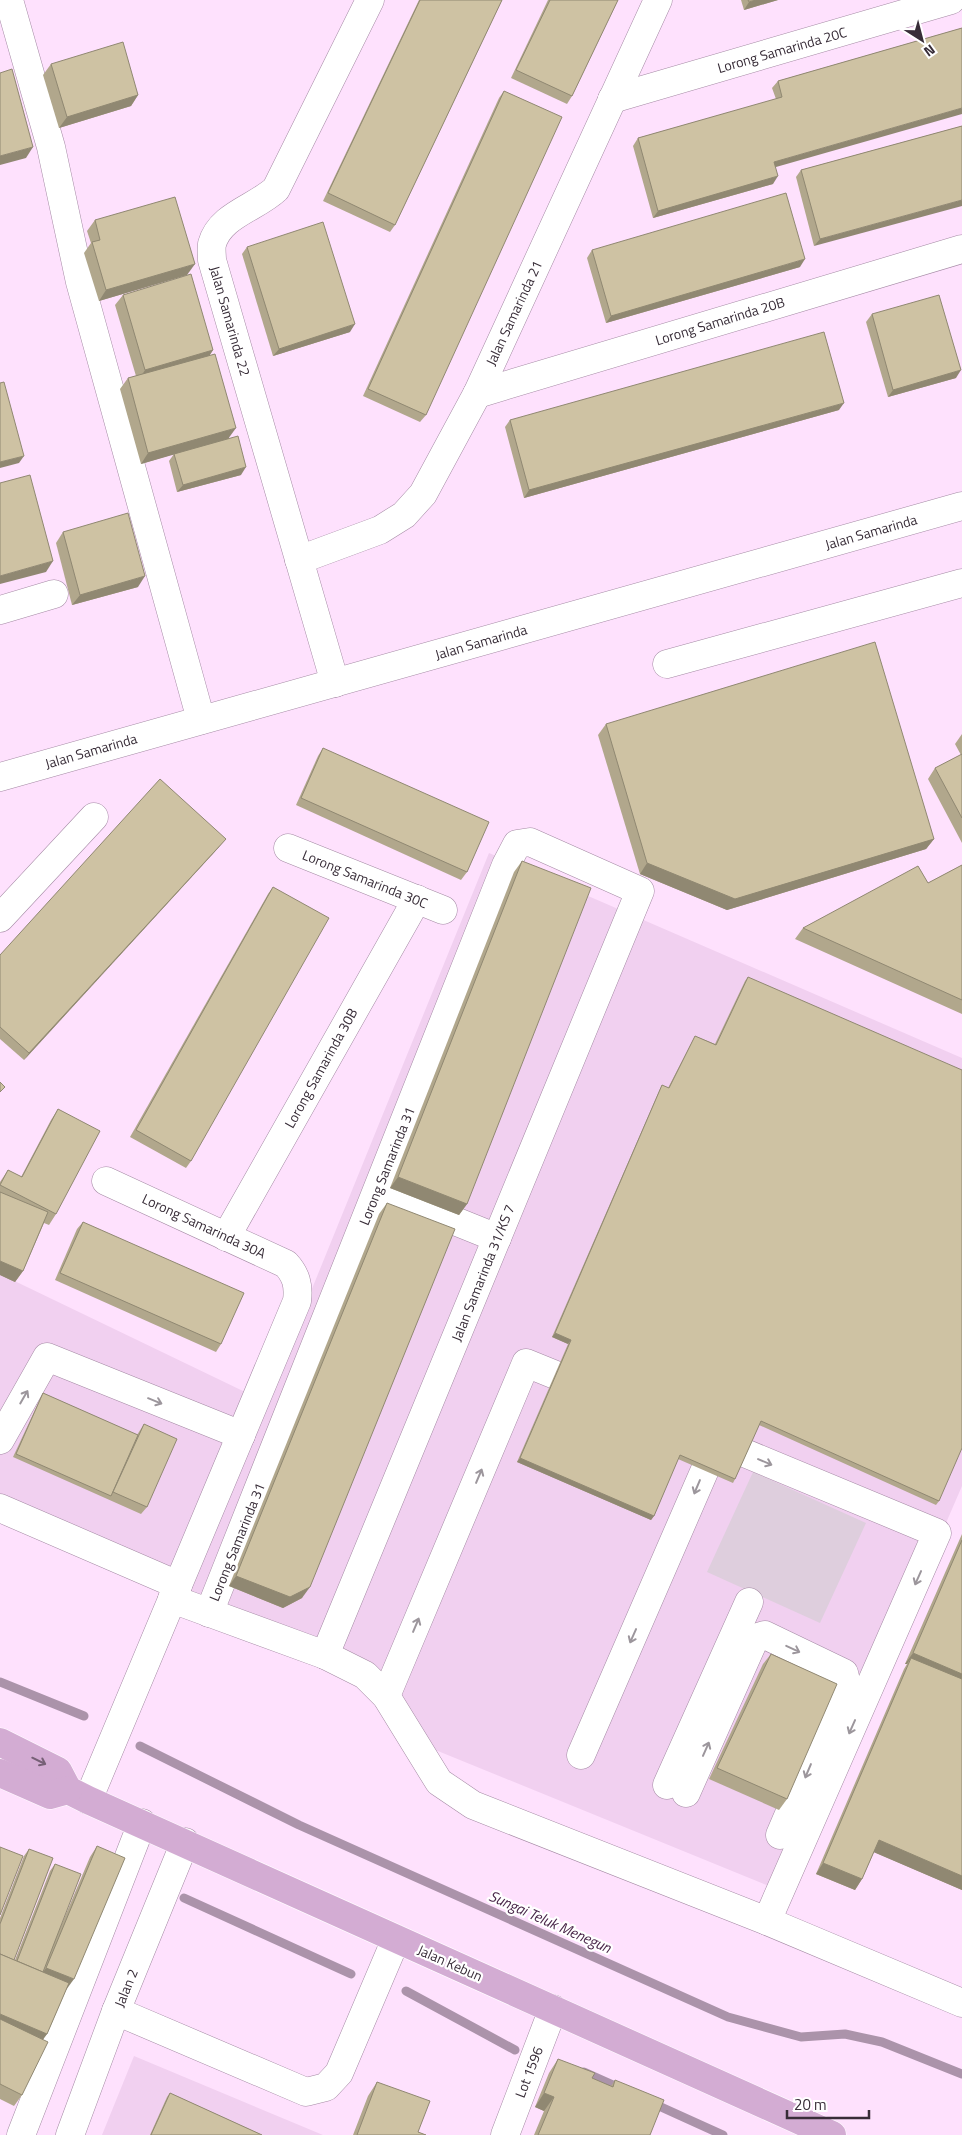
<svg xmlns="http://www.w3.org/2000/svg" width="962" height="2135" font-family="'Titillium Web',sans-serif">
	<style>
		.built { fill: #f1d0f0 }
		.green { fill: #decedd }
		.lines { fill: none; stroke-linecap: round; stroke-linejoin: round }
		.stream { stroke: #ab93aa; stroke-width: 9 }
		.minor-casing { stroke: #a48aa4; stroke-width: 29 }
		.major-casing { stroke: #fff; stroke-width: 29 }
		.minor { stroke: #fff; stroke-width: 28 }
		.major { stroke: #d3acd3; stroke-width: 28 }
		.wall { fill: #b1a78c }
		.shaded-wall { fill: #908872 }
		.building { fill: #cec2a3; stroke: #908872 }
		.oneway { stroke: #9c969c }
		.oneway2 { stroke: #766076 }
		.labels { text-anchor: middle; stroke-width: 4.5; stroke-linejoin: round; paint-order: stroke }
		.street-label { font-size: 14px; fill: #382d38; stroke: #fff }
		.water-label { font-size: 15px; font-style: italic; fill: #492649; stroke: #fff }
	</style>
	<rect width="100%" height="100%" fill="#fee1fd"/>
	<g class="built">
		<path d="M489 853 962 1058V1486L786 1893 433 1749 381 1672 0 1522V1274L266 1402Z"/>
		<path d="M134 2056 323 2135H102Z"/>
	</g>
	<path class="green" d="M753 1472 866 1523 820 1623 707 1572Z"/>
	<g class="lines">
		<g class="stream">
			<path d="M0 1682 84 1716"/>
			<path d="M140 1746 299 1825 728 2017 801 2037 845 2034 882 2042 962 2074"/>
			<path d="M184 1898 351 1974"/>
			<path d="M406 1991 515 2050"/>
			<path d="M584 2072 622 2089"/>
			<path d="M650 2102 723 2135"/>
		</g>
		<g class="minor-casing">
			<g id="minor">
				<path d="M9 0 51 147 80 282 201 720"/>
				<path d="M612 99 951 0"/>
				<path d="M477 394 962 249"/>
				<path d="M299 560 380 530 404 515 423 494 477 394 658 0"/>
				<path d="M0 610 54 594"/>
				<path d="M667 664 962 583"/>
				<path d="M335 683 212 260C212 256 211 249 212 244 220 215 256 208 276 189L370 0"/>
				<path d="M0 777 962 506"/>
				<path d="M288 848 443 910"/>
				<path d="M0 918 94 817"/>
				<path d="M378 1190 497 1238"/>
				<path d="M226 1237 417 899"/>
				<path d="M711 1439 937 1533 767 1921"/>
				<path d="M0 1440 47 1357 241 1435"/>
				<path d="M0 1508 178 1585"/>
				<path d="M172 1599 325 1655 365 1675 386 1696 439 1782 473 1805 767 1921 962 2003"/>
				<path d="M209 1613 506 865 517 844 530 842 640 891 325 1655"/>
				<path d="M386 1696 526 1363 590 1389"/>
				<path d="M581 1755 717 1442"/>
				<path d="M667 1785 749 1602"/>
				<path d="M686 1793 755 1638 765 1635 844 1673 846 1681 780 1835"/>
				<path d="M88 1800 297 1301C299 1285 296 1275 286 1264L106 1181"/>
				<path d="M116 2011 306 2092 326 2087 339 2073 396 1939"/>
				<path d="M21 2135 142 1823"/>
				<path d="M70 2135 116 2011 185 1842"/>
				<path d="M505 2135 553 2009"/>
			</g>
		</g>
		<g class="major-casing">
			<g id="major">
				<path d="M0 1742 58 1771 68 1790 88 1800 832 2135"/>
				<path d="M0 1773 50 1795 68 1790"/>
			</g>
		</g>
		<use href="#minor" class="minor"/>
		<use href="#major" class="major"/>
	</g>
	<g class="wall">
		<path d="M419 0H502L395 225 390 232 323 201Z"/>
		<path d="M548 0H618L572 96 567 104 511 78Z"/>
		<path d="M741 0H778L744 10Z"/>
		<path d="M962 28 775 167 773 184 653 218 633 146 638 138 776 99 772 88 778 81Z"/>
		<path d="M51 64 138 95 131 106 59 128 43 75Z"/>
		<path d="M504 91 426 415 420 422 363 396 499 98Z"/>
		<path d="M962 126 814 246 796 177 801 170Z"/>
		<path d="M95 220 187 275 99 301 84 253 91 243 87 231Z"/>
		<path d="M247 247 350 332 273 356 242 254Z"/>
		<path d="M592 250 800 267 606 323 587 258Z"/>
		<path d="M123 295 213 350 209 356 229 438 241 475 177 492 169 461 174 454 141 464 120 389 128 378 136 376 115 305Z"/>
		<path d="M872 314 956 378 888 397 866 322Z"/>
		<path d="M839 410 524 498 505 427 510 420Z"/>
		<path d="M63 532 138 587 72 605 56 543Z"/>
		<path d="M606 724 934 839 926 849 727 910 640 874 598 735Z"/>
		<path d="M962 734V843L928 779 935 768 961 755 955 744Z"/>
		<path d="M323 748 467 872 461 880 296 805 318 756Z"/>
		<path d="M220 846 24 1060 0 1039V955Z"/>
		<path d="M522 861 467 1204 459 1215 390 1188 514 872Z"/>
		<path d="M962 865V1014L795 939 803 928 928 883Z"/>
		<path d="M273 887 191 1161 186 1168 130 1137 268 894Z"/>
		<path d="M748 977 939 1501 936 1505 759 1425 735 1479 733 1483 678 1459 654 1516 651 1520 517 1462 568 1344 552 1337 660 1089 662 1085 668 1088 695 1036 715 1044 745 981Z"/>
		<path d="M58 1109 56 1214 49 1225 44 1223 23 1271 15 1282 0 1275V1182L8 1170 21 1177 51 1120Z"/>
		<path d="M387 1203 302 1598 283 1608 229 1586 379 1214Z"/>
		<path d="M83 1222 221 1344 216 1352 55 1280 77 1229Z"/>
		<path d="M43 1393 137 1435 144 1424 147 1507 141 1514 13 1457 41 1397Z"/>
		<path d="M962 1534V1890L874 1852 862 1879 855 1890 816 1874 904 1669 907 1664H905Z"/>
		<path d="M771 1654 787 1799 779 1810 709 1779 763 1664Z"/>
		<path d="M97 1846 66 1990 47 2034 43 2039 22 2095 14 2106 0 2099V1918L24 1856 29 1849 14 1960H15L50 1871 55 1864 60 1928 90 1857Z"/>
		<path d="M558 2059 592 2078 611 2086 615 2080 650 2135H534L544 2111 535 2107 549 2073Z"/>
		<path d="M377 2082 418 2132 426 2135H353L368 2096Z"/>
		<path d="M170 2093 262 2135H150L167 2097Z"/>
	</g>
	<g class="shaded-wall">
		<path d="M756 0H778L744 10 749 2Z"/>
		<path d="M138 95 131 106 59 128 67 117Z"/>
		<path d="M962 108V114L769 169 774 162Z"/>
		<path d="M33 147 26 158 0 165V156Z"/>
		<path d="M778 176 773 184 653 218 658 211Z"/>
		<path d="M962 200V206L814 246 820 239Z"/>
		<path d="M805 259 800 267 606 323 611 316Z"/>
		<path d="M195 264 187 275 99 301 106 290Z"/>
		<path d="M355 324 350 332 273 356 279 349Z"/>
		<path d="M213 350 206 361 138 381 145 370Z"/>
		<path d="M961 370 956 378 888 397 893 390Z"/>
		<path d="M844 403 839 410 524 498 529 490Z"/>
		<path d="M236 428 228 439 141 464 148 453Z"/>
		<path d="M24 456 19 463 0 468V462Z"/>
		<path d="M246 467 241 475 177 492 183 485Z"/>
		<path d="M53 561 46 572 0 584V576Z"/>
		<path d="M145 576 138 587 72 605 80 595Z"/>
		<path d="M226 839 220 846 24 1060 29 1053Z"/>
		<path d="M934 839 926 849 727 910 640 874 647 863Z"/>
		<path d="M398 1177 467 1204 459 1215 390 1188Z"/>
		<path d="M0 1261 23 1271 15 1282 0 1275Z"/>
		<path d="M555 1333 571 1340 568 1344 552 1337Z"/>
		<path d="M520 1458 654 1516 651 1520 517 1462Z"/>
		<path d="M236 1576 310 1587 302 1598 283 1608 229 1586Z"/>
		<path d="M913 1653 962 1674V1688L911 1658 907 1664H905Z"/>
		<path d="M879 1840 962 1876V1890L871 1851Z"/>
		<path d="M823 1863 862 1879 855 1890 816 1874Z"/>
		<path d="M46 1968 74 1979 66 1990 38 1979Z"/>
		<path d="M0 2014 47 2034 39 2045 0 2028Z"/>
		<path d="M544 2093 554 2097 544 2111 535 2107Z"/>
	</g>
	<g class="building">
		<path d="M420 0H502L395 225 328 193Z"/>
		<path d="M550 0H618L572 96 516 70Z"/>
		<path d="M748 0H756L749 2Z"/>
		<path d="M962 28V108L774 162 778 176 658 211 638 138 782 97 778 81Z"/>
		<path d="M123 42 138 95 67 117 51 64Z"/>
		<path d="M12 69 33 147 0 156V73Z"/>
		<path d="M504 91 562 117 426 415 368 389Z"/>
		<path d="M962 126V200L820 239 801 170Z"/>
		<path d="M786 193 805 259 611 316 592 250Z"/>
		<path d="M175 197 195 264 106 290 92 242 100 240 95 220Z"/>
		<path d="M323 222 355 324 279 349 247 247Z"/>
		<path d="M191 274 213 350 145 370 123 295Z"/>
		<path d="M939 295 961 370 893 390 872 314Z"/>
		<path d="M824 332 844 403 529 490 510 420Z"/>
		<path d="M215 354 236 428 148 453 128 378Z"/>
		<path d="M4 382 24 456 0 462V383Z"/>
		<path d="M238 436 246 467 183 485 174 454Z"/>
		<path d="M30 475 53 561 0 576V483Z"/>
		<path d="M128 513 145 576 80 595 63 532Z"/>
		<path d="M875 642 934 839 735 899 647 863 606 724Z"/>
		<path d="M323 748 489 822 467 872 301 798Z"/>
		<path d="M962 754V818L935 768Z"/>
		<path d="M160 779 226 839 29 1053 0 1027V955Z"/>
		<path d="M522 861 591 888 467 1204 398 1177Z"/>
		<path d="M962 865V1000L803 928 918 866 928 883Z"/>
		<path d="M273 887 329 918 191 1161 136 1130Z"/>
		<path d="M748 977 962 1070V1448L939 1501 761 1421 735 1479 680 1455 654 1516 520 1458 571 1340 555 1333 662 1085 669 1088 695 1036 716 1045Z"/>
		<path d="M0 1082 5 1087 0 1092Z"/>
		<path d="M58 1109 100 1131 56 1214 0 1185 8 1170 22 1177Z"/>
		<path d="M0 1192 48 1212 23 1271 0 1261Z"/>
		<path d="M387 1203 455 1229 310 1587 290 1597 236 1576Z"/>
		<path d="M83 1222 244 1293 221 1344 60 1273Z"/>
		<path d="M43 1393 138 1435 111 1496 16 1454Z"/>
		<path d="M144 1424 177 1439 147 1507 113 1492Z"/>
		<path d="M962 1540V1674L913 1653Z"/>
		<path d="M771 1654 837 1684 787 1799 717 1768Z"/>
		<path d="M911 1658 962 1679V1876L879 1840 862 1879 823 1863Z"/>
		<path d="M97 1846 125 1858 74 1979 46 1968Z"/>
		<path d="M0 1847 23 1856 0 1915Z"/>
		<path d="M29 1849 53 1858 14 1960 0 1954V1924Z"/>
		<path d="M55 1864 81 1874 43 1972 17 1961Z"/>
		<path d="M0 1954 69 1983 47 2034 0 2014Z"/>
		<path d="M0 2019 48 2042 22 2095 0 2084Z"/>
		<path d="M558 2059 595 2073 592 2078 613 2087 615 2080 664 2100 650 2135H538L554 2097 544 2093Z"/>
		<path d="M377 2082 430 2101 418 2132 426 2135H357Z"/>
		<path d="M170 2093 262 2135H151Z"/>
	</g>
	<defs><path id="oneway-shaft" d="M-6 0H5M1.5-3L5.5 0L1.5 3" fill="none" stroke-width="1.6" stroke-linecap="round" stroke-linejoin="round" transform="scale(1.25)"/></defs>
	<g class="oneway">
		<use href="#oneway-shaft" transform="translate(24 1397) rotate(-60)"/>
		<use href="#oneway-shaft" transform="translate(155 1401) rotate(22)"/>
		<use href="#oneway-shaft" transform="translate(765 1462) rotate(23)"/>
		<use href="#oneway-shaft" transform="translate(479 1476) rotate(-67)"/>
		<use href="#oneway-shaft" transform="translate(697 1487) rotate(113)"/>
		<use href="#oneway-shaft" transform="translate(918 1578) rotate(114)"/>
		<use href="#oneway-shaft" transform="translate(416 1625) rotate(-67)"/>
		<use href="#oneway-shaft" transform="translate(633 1636) rotate(114)"/>
		<use href="#oneway-shaft" transform="translate(793 1649) rotate(25)"/>
		<use href="#oneway-shaft" transform="translate(852 1727) rotate(114)"/>
		<use href="#oneway-shaft" transform="translate(706 1749) rotate(-66)"/>
		<use href="#oneway-shaft" transform="translate(808 1771) rotate(113)"/>
	</g>
	<use class="oneway2" href="#oneway-shaft" transform="translate(39 1761) rotate(26)"/>
	<g class="labels">
		<g class="street-label">
			<text transform="translate(782 50) rotate(-16)" y="5">Lorong Samarinda 20C</text>
			<text transform="translate(514 313) rotate(-65)" y="5">Jalan Samarinda 21</text>
			<text transform="translate(230 321) rotate(74)" y="5">Jalan Samarinda 22</text>
			<text transform="translate(720 321) rotate(-17)" y="5">Lorong Samarinda 20B</text>
			<text transform="translate(871 532) rotate(-16)" y="5">Jalan Samarinda</text>
			<text transform="translate(481 642) rotate(-16)" y="5">Jalan Samarinda</text>
			<text transform="translate(91 751) rotate(-16)" y="5">Jalan Samarinda</text>
			<text transform="translate(365 879) rotate(22)" y="5">Lorong Samarinda 30C</text>
			<text transform="translate(321 1068) rotate(-61)" y="5">Lorong Samarinda 30B</text>
			<text transform="translate(387 1166) rotate(-68)" y="5">Lorong Samarinda 31</text>
			<text transform="translate(204 1226) rotate(25)" y="5">Lorong Samarinda 30A</text>
			<text transform="translate(483 1273) rotate(-68)" y="5">Jalan Samarinda 31/KS 7</text>
			<text transform="translate(237 1542) rotate(-68)" y="5">Lorong Samarinda 31</text>
			<text transform="translate(450 1963) rotate(24)" y="5">Jalan Kebun</text>
			<text transform="translate(126 1988) rotate(-68)" y="5">Jalan 2</text>
			<text transform="translate(529 2072) rotate(-69)" y="5">Lot 1596</text>
		</g>
		<g class="water-label">
			<text transform="translate(550 1922) rotate(24)" y="5">Sungai Teluk Menegun</text>
		</g>
	</g>
	<g transform="translate(922 40) rotate(144)" stroke="#ffffff" stroke-width="4" paint-order="stroke">
	<path d="M0-4L9 19L0 12L-9 19Z" fill="#382d38"/>
	<text y="-8" font-size="14" font-weight="bold" text-anchor="middle" fill="#382d38">N</text>
	</g>
	<path d="M787 2110v8h82v-8" fill="none" stroke="#382d38" stroke-width="2.5"/>
	<text x="794" y="2110" font-size="15" fill="#382d38" stroke="#ffffff" stroke-width="4" paint-order="stroke">20 m</text>
</svg>
